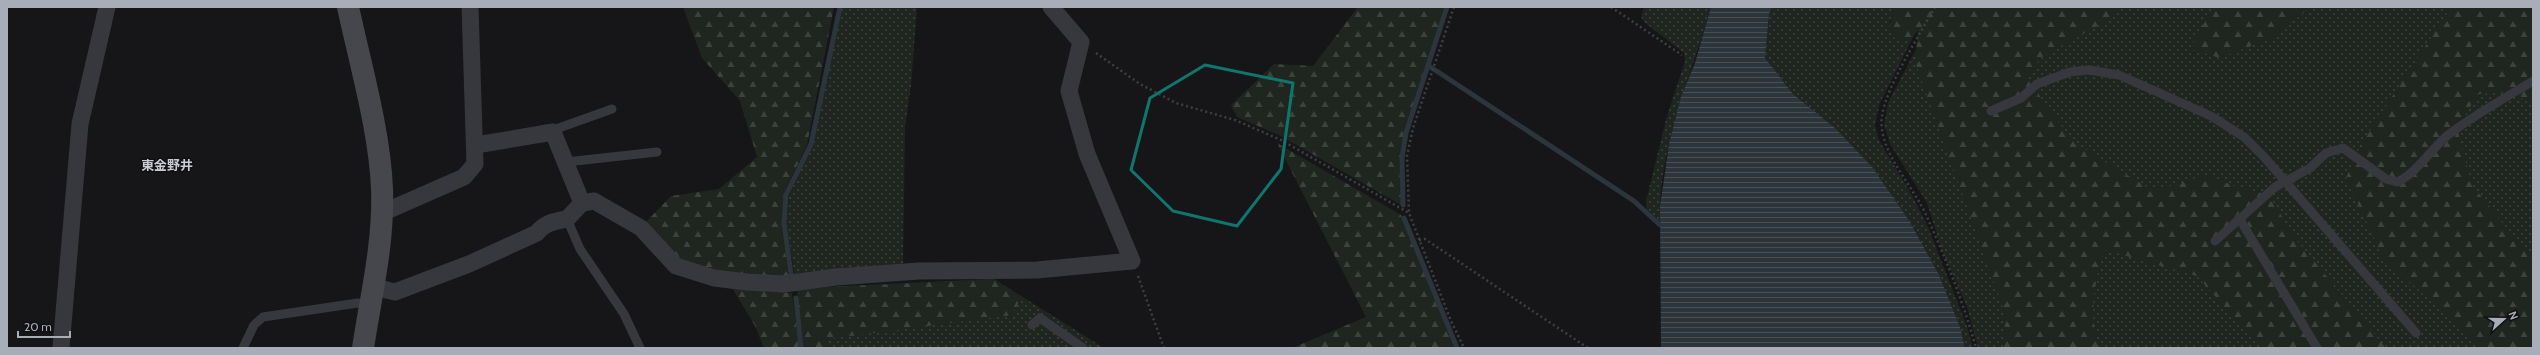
<svg xmlns="http://www.w3.org/2000/svg" width="2540" height="355" font-family="Cabin,'Noto Sans JP',sans-serif">
	<style>
		.grass { fill: url(#grass-dots) }
		.forest { fill: url(#forest-firs) }
		.water { fill: url(#water-rules) }
		.lines { fill: none; stroke-linecap: round; stroke-linejoin: round }
		.stream { stroke: #2c353c; stroke-width: 5 }
		.path { stroke: #3d3f44; stroke-width: 2.5; stroke-dasharray: 2 3; stroke-linecap: butt }
		.lane { stroke: #37383d; stroke-width: 9 }
		.street { stroke: #37383d; stroke-width: 17 }
		.secondary { stroke: #45474d; stroke-width: 22 }
		.marked { fill: none; stroke: #0f766e; stroke-width: 3; stroke-linejoin: round }
		.labels { text-anchor: middle; stroke-width: 3; stroke-linejoin: round; paint-order: stroke }
		.quarter-label { font-size: 13px; font-weight: bold; fill: #c9ccd4; stroke: #111113 }
	</style>
	<defs>
		<pattern id="grass-dots" width="8" height="8" patternUnits="userSpaceOnUse"><rect width="8" height="8" fill="#1e261f"/><path d="M2 2h.1M6 6h.1" fill="none" stroke="#3c433d" stroke-width="1.8" stroke-linecap="round"/></pattern>
		<pattern id="forest-firs" width="22" height="20" patternUnits="userSpaceOnUse"><rect width="22" height="20" fill="#1e261f"/><path d="M5 1l3.5 6h-7zM16 11l3.5 6h-7z" fill="#3c433d"/></pattern>
		<pattern id="water-rules" width="6" height="5" patternUnits="userSpaceOnUse"><rect width="6" height="5" fill="#2c353c"/><path d="M0 2.5h6" fill="none" stroke="#485056"/></pattern>
	</defs>
	<rect width="100%" height="100%" fill="#161618"/>
	<g class="grass">
		<path d="M839 7H917L911 86 905 126 903 267 795 277 786 226 789 196 814 136Z"/>
		<path d="M1644 7H1711C1691 77 1658 148 1660 222L1647 209 1646 201 1667 116 1685 61 1684 53 1644 22 1641 17Z"/>
		<path d="M1772 7H1897L1889 22 1904 42 1913 37 1880 103 1875 125 1879 140 1913 197 1928 227 1967 326 1973 348H1965L1960 327 1939 275 1910 222 1835 128 1793 94 1765 58 1769 14Z"/>
		<path d="M1938 7H2533V348H1978L1967 307 1942 250 1927 203 1890 144 1884 125 1888 103Z"/>
		<path d="M994 279 1104 348H828L824 287Z"/>
	</g>
	<g class="forest">
		<path d="M683 7H834L807 145 785 191 782 230 789 277 740 276 681 262 644 224 671 196 719 189 757 157 740 101 702 58Z"/>
		<path d="M1358 7H1446L1401 149V205L1279 135 1237 117 1231 105 1274 64 1313 66Z"/>
		<path d="M1897 7H2124L2106 21 2042 57 2026 77 2073 142 2153 191 2206 175 2237 187 2269 195 2294 237 2386 348H2262L2197 276 2105 250C2094 279 2088 318 2099 348H2004L2005 313 1915 62 1918 30 1913 37 1905 42C1882 37 1889 22 1897 7Z"/>
		<path d="M2213 7H2310L2277 36 2220 58 2190 49Z"/>
		<path d="M2451 7H2533V107C2514 89 2503 92 2478 94L2457 128 2472 185 2533 261V348H2483L2383 258 2346 178 2361 144Z"/>
		<path d="M1277 143 1401 215 1454 348H1292L1366 317Z"/>
		<path d="M994 279 1022 297 1012 315 828 339V348H802L797 289Z"/>
		<path d="M731 286 792 293 799 348H764L755 326Z"/>
	</g>
	<path class="water" d="M1711 7H1772L1769 14 1765 58 1793 94 1835 128 1872 167 1910 222 1939 275 1960 327 1965 348H1661L1660 207 1669 144 1681 97 1695 63Z"/>
	<g class="lines">
		<g class="stream">
			<path d="M1429 66 1634 201 1660 225"/>
			<path d="M1403 205 1402 158 1406 133 1447 7"/>
			<path d="M1404 218 1457 348"/>
			<path d="M791 274 784 224 786 195 811 144 840 7"/>
			<path d="M796 298 801 348"/>
		</g>
		<g class="path">
			<path d="M1454 7 1413 128 1407 156 1409 213 1451 321 1464 348"/>
			<path d="M1611 7 1682 55"/>
			<path d="M1935 7C1920 34 1886 87 1882 116 1877 151 1914 186 1927 217 1946 259 1964 304 1976 348"/>
			<path d="M1096 53 1140 84 1176 103 1235 120 1281 140 1409 213"/>
			<path d="M1419 240 1425 239 1588 348"/>
			<path d="M1138 276 1164 348"/>
		</g>
		<g class="lane">
			<path d="M1991 111 2021 98 2037 84 2070 72 2089 70 2119 75 2211 116 2244 137 2265 158 2416 333"/>
			<path d="M553 132 556 129 612 109"/>
			<path d="M566 162 657 152"/>
			<path d="M2239 218 2317 348"/>
			<path d="M567 219 580 249 624 314 640 348"/>
			<path d="M2215 241 2275 187 2310 168 2326 153 2343 148 2386 179 2397 182C2416 174 2431 149 2448 135 2474 115 2505 98 2533 81"/>
			<path d="M1032 325 1040 318 1083 348"/>
			<path d="M243 348 254 325 263 317 358 303 369 304"/>
		</g>
		<g class="street">
			<path d="M476 145 553 132 582 203"/>
			<path d="M382 213 464 177 475 164 470 7"/>
			<path d="M374 287 395 292 469 264 537 233C544 223 555 221 567 219L582 203 594 201 641 228 676 266 714 278 747 282 784 284 836 277 919 271 1037 270 1132 261 1087 154 1069 91 1081 42 1051 7"/>
			<path d="M61 348 80 124 107 7"/>
		</g>
		<path class="secondary" d="M348 7C360 63 380 132 382 189 384 243 371 295 363 348"/>
	</g>
	<path class="marked" d="M1205 65 1293 83 1281 169 1237 226 1173 211 1131 170 1150 98Z"/>
	<g class="labels">
		<g class="quarter-label">
			<text x="167" y="170">東金野井</text>
		</g>
	</g>
	<rect width="2540" height="355" fill="none" stroke="#a8adb8" stroke-width="16"/>
	<g transform="translate(2504 319) rotate(69)" stroke="#111113" stroke-width="3" paint-order="stroke">
	<path d="M0-3L7 15L0 10L-7 15Z" fill="#a8adb8"/>
	<text y="-6" font-size="11" font-weight="bold" text-anchor="middle" fill="#a8adb8">N</text>
	</g>
	<path d="M18 331v6h52v-6" fill="none" stroke="#a8adb8" stroke-width="2"/>
	<text x="24" y="331" font-size="12" fill="#a8adb8" stroke="#111113" stroke-width="3" paint-order="stroke">20 m</text>
</svg>
